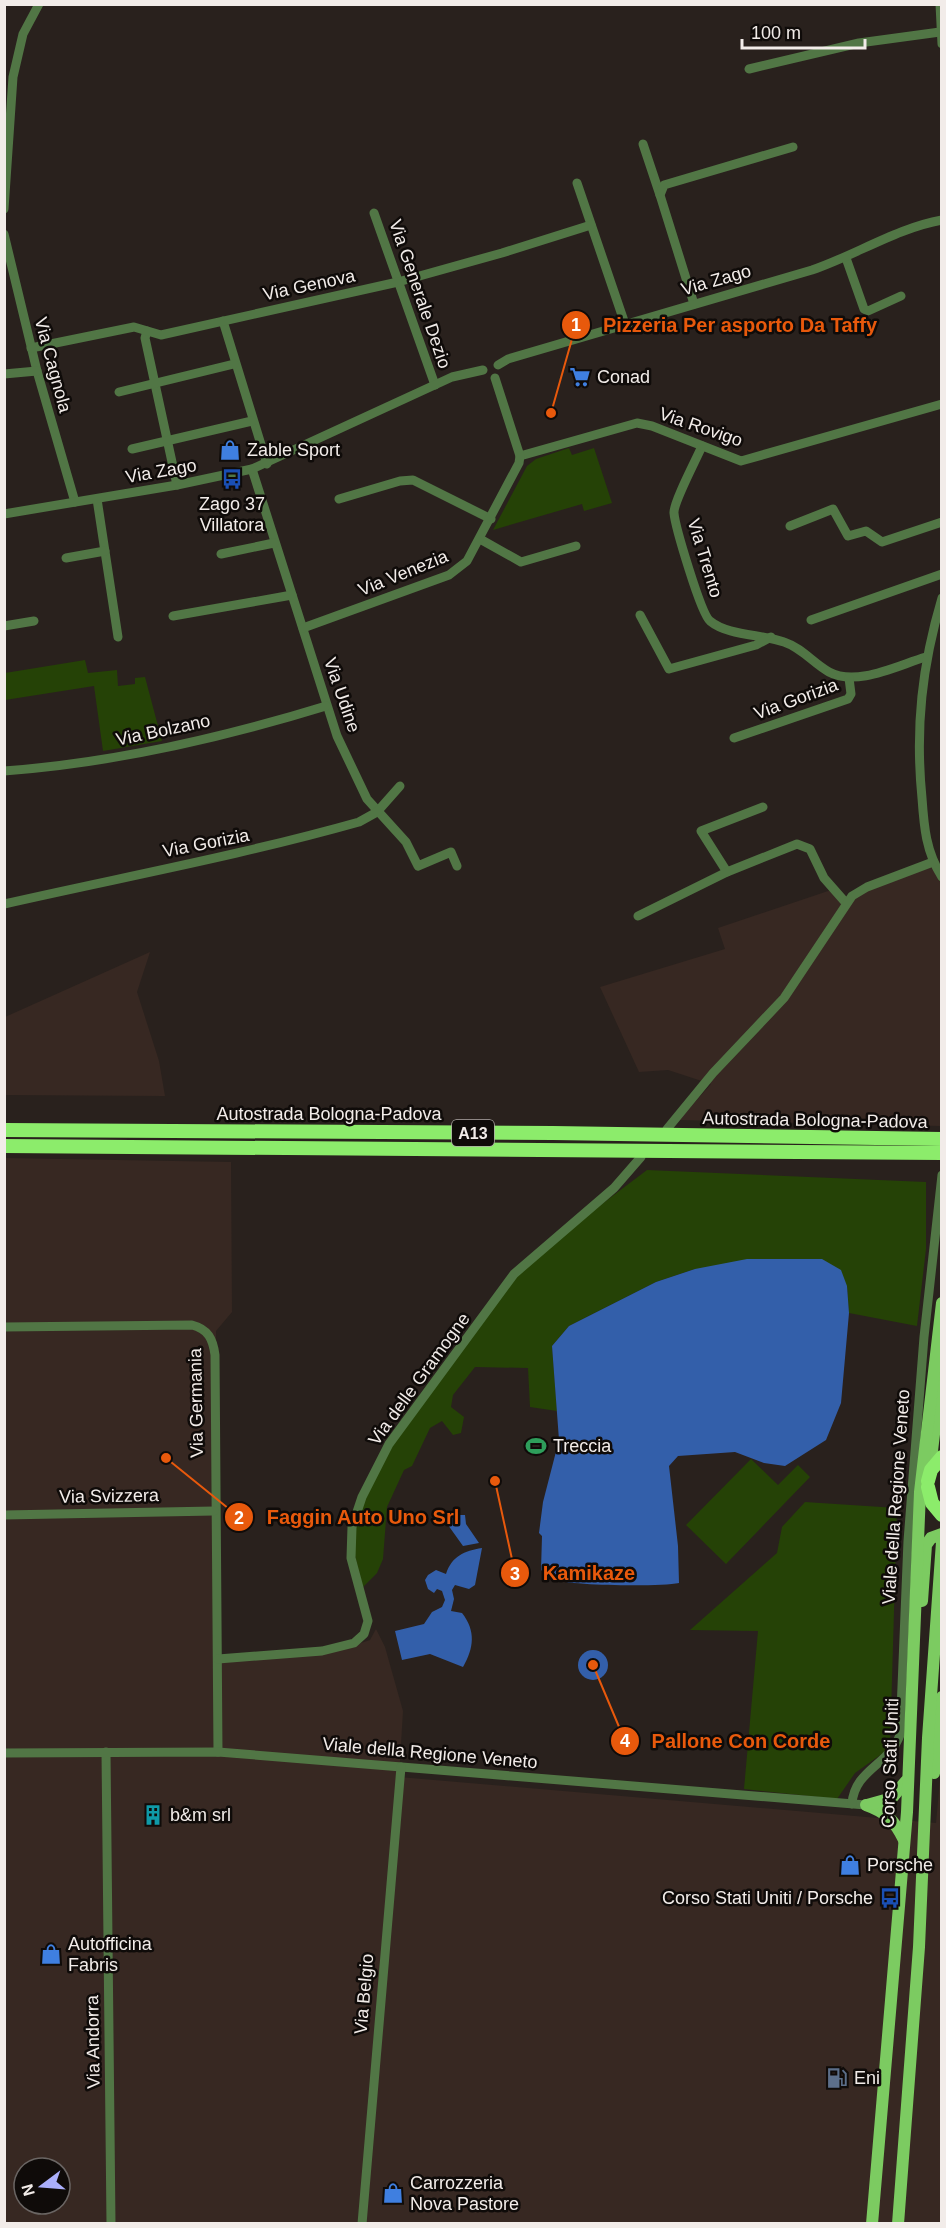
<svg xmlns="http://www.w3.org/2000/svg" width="946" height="2228" font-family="Helvetica,sans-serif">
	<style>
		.built { fill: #372822; fill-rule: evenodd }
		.green { fill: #254206 }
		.water { fill: #335faa }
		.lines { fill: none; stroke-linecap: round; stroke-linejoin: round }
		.minor { stroke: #517645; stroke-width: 9 }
		.major { stroke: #7ccb61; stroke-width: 12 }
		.highway { stroke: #8cec6b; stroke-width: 14 }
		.labels { text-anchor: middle; stroke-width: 5; stroke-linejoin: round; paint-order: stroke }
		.shield { fill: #0f0b09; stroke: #aea8a6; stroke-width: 1.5 }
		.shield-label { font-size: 16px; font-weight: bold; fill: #f2ece9 }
		.street-label { font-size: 18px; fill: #f2ece9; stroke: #0f0b09 }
		.poi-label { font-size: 18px; fill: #f2ece9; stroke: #0f0b09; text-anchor: start }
		.leader { fill: none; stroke: #e8590c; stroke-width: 2 }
		.callout-dot { fill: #e8590c; stroke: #0f0b09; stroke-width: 2 }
		.mark-label { font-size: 18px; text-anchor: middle; font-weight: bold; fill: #fff }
		.callout-label { font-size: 20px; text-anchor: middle; font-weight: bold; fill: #e8590c; stroke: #0f0b09; stroke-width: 5; stroke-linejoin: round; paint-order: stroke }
	</style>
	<rect width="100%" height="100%" fill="#29211d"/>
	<g class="built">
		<path d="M933 862 942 878 941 1126 679 1120 711 1084 668 1070 639 1072 600 987 725 949 718 928 834 889 846 903 853 896Z"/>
		<path d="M150 952 137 992 159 1061 165 1096 5 1095V1017Z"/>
		<path d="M5 1158 231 1162 232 1312 216 1331 221 1658 355 1645 370 1640 376 1629 385 1647 403 1711 399 1777 936 1823 941 1768V2223L5 2224ZM24 2168H60V2204H24Z"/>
	</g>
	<g class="green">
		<path d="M569 448 572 455 594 448 612 503 584 511 582 504 493 530 527 466 536 459Z"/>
		<path d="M85 660 88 673 117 670 118 686 135 684V678L145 677 162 741 103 751 94 686 5 700V673Z"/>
		<path d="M647 1170 926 1182V1249L917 1326 849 1313 847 1286 695 1269 656 1282 569 1326 552 1346 557 1411 530 1407 528 1368 475 1367 453 1395 451 1407 464 1417 461 1433 453 1435 442 1421 430 1428 412 1466 404 1470 387 1507 383 1559 377 1573 363 1587 355 1556V1528L360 1495 390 1444 515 1274 549 1244Z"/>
		<path d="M751 1459 778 1485 798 1465 810 1477 726 1564 686 1525Z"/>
		<path d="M805 1502 897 1508 890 1748 855 1773 837 1799 744 1789 758 1631 690 1630 777 1553 782 1527Z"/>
	</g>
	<g class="water">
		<path d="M747 1259H822L841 1270 847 1286 849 1313 841 1403 826 1440 785 1466 764 1463 735 1452 678 1456 669 1466 678 1546 679 1583C660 1587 569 1586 552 1579 548 1577 544 1572 541 1570L542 1536 539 1533 543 1502 559 1440 552 1346 569 1326 656 1282 695 1269Z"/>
		<path d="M452 1515H465L466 1524 479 1543 463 1546 448 1525Z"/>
		<path d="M482 1548 475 1585 469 1589 455 1585 452 1590 454 1599 451 1611 462 1613C476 1631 474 1648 463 1667L430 1654 402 1660 395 1631 424 1624 432 1612 442 1607 445 1600 442 1591 437 1589 434 1593 428 1589 425 1580 428 1575 436 1570 446 1574C452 1556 464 1551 482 1548Z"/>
		<circle cx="593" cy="1665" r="15"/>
	</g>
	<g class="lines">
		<g class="minor">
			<path d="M940 4 942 44"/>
			<path d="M749 69 859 43 940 32"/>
			<path d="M643 144 660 195"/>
			<path d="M577 183 625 324"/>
			<path d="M4 209 13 77 23 34 39 4"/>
			<path d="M374 213 435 385"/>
			<path d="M4 234 37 371 75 502"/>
			<path d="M846 258 864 309 868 311 901 296"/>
			<path d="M694 304 660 195 664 185 793 147"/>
			<path d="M223 321 267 464"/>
			<path d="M147 331 145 338 177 485"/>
			<path d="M31 348 134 327 161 335 398 282 502 253 591 225"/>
			<path d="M498 365 508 359 812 270C856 255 897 228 942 220"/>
			<path d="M4 374 37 371"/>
			<path d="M119 392 234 364"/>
			<path d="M702 446C697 458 673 503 674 513 675 526 701 614 710 621 728 636 762 634 784 642 802 648 813 663 829 672 857 687 898 665 926 657"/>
			<path d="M132 449 252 421"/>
			<path d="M520 456 637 423 652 426 741 461 942 404"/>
			<path d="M252 469 337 736 367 799 406 842 418 866 451 852 457 866"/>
			<path d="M97 499 118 637"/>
			<path d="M339 499 400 481 413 480 491 519"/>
			<path d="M4 514 177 485 252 469 452 377 483 370"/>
			<path d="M790 526 833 509 848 536 866 531 882 542 942 522"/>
			<path d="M480 539 521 562 576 546"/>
			<path d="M221 554 274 543"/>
			<path d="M66 558 105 551"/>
			<path d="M942 598C922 665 915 728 922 798 924 827 926 852 942 877"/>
			<path d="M640 615 669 669 756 645 771 637"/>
			<path d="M173 616 292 595"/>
			<path d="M811 620 942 574"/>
			<path d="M4 626 34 621"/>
			<path d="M303 628 449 575 467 561 519 463 520 456 495 378"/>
			<path d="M734 738 848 699 851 694 849 678"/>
			<path d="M4 771C114 763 222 738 326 706"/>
			<path d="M727 872 701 831 763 807"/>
			<path d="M4 904C123 877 242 855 359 822L377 812 400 786"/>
			<path d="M638 916 727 872 797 844 810 849 824 878 846 903"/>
			<path d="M667 1129 713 1073 784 998 852 896 867 887 933 862"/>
			<path d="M4 1327 192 1325C208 1329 213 1339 215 1355L218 1752"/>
			<path d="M4 1515 214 1511"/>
			<path d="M218 1659 322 1651 354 1643 364 1634 368 1621 351 1558 352 1527 362 1497 389 1444 514 1274 614 1188 641 1157"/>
			<path d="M106 1752 111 2224"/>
			<path d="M4 1753 218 1752 866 1805"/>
			<path d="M852 1804C854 1770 889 1765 900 1735L908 1541 924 1337 942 1175"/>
			<path d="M362 2224 401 1767"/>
		</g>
		<g class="major">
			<path d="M929 1476 942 1367"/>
			<path d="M922 1601 926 1545 931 1538 942 1534"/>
			<path d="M934 1773 942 1697"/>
			<path d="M866 1805C886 1812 895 1821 904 1840"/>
			<path d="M867 1805 892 1798 906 1781"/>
			<path d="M872 2224 907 1812 920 1492 942 1303"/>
			<path d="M898 2224 919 1947 928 1738 942 1542"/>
		</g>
		<g class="highway">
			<path d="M4 1130 553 1133 942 1139"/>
			<path d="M4 1146 942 1153"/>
			<path d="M928 1481 931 1470 942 1457"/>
			<path d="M928 1487 932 1503 942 1515"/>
		</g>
	</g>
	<defs>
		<g id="supermarket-bare" transform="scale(1.62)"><path d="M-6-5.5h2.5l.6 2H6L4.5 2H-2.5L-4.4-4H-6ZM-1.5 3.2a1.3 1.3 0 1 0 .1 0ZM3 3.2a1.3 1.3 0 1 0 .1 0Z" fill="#3f7fe0" stroke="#0f0b09" stroke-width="2.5" paint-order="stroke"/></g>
		<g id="shop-bare" transform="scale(1.62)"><path d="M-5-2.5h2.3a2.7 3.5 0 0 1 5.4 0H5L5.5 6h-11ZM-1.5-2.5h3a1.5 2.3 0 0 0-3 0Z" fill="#3f7fe0" stroke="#0f0b09" stroke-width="2.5" paint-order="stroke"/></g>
		<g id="bus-bare" transform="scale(1.62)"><path d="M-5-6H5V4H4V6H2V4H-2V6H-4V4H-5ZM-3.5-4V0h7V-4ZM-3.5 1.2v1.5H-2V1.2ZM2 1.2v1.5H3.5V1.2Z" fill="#1a4fb4" stroke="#0f0b09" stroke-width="2.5" paint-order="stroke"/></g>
		<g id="stadium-bare" transform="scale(1.62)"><path d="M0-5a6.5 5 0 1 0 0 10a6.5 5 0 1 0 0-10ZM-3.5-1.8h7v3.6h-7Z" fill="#2e9e5b" stroke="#0f0b09" stroke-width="2.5" paint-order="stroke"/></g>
		<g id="building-bare" transform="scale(1.62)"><path d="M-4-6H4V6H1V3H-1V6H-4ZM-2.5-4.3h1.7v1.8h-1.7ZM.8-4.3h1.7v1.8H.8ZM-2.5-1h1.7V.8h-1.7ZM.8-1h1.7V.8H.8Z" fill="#0f9aa8" stroke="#0f0b09" stroke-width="2.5" paint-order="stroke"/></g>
		<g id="fuel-bare" transform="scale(1.62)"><path d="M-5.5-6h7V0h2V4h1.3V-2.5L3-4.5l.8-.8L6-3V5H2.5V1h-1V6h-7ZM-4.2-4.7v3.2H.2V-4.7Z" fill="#5c6f8a" stroke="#0f0b09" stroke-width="2.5" paint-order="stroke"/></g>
	</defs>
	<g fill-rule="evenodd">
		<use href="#supermarket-bare" x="580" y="377"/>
		<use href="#shop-bare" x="230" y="450"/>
		<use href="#bus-bare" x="232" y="479"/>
		<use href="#stadium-bare" x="536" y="1446"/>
		<use href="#building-bare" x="153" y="1815"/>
		<use href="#shop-bare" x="850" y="1865"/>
		<use href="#bus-bare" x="890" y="1898"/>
		<use href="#shop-bare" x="51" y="1954"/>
		<use href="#fuel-bare" x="837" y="2078"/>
		<use href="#shop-bare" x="393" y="2193"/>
	</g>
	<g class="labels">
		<rect class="shield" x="452" y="1120" width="42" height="26" rx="4.5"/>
		<g class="shield-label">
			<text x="473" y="1139">A13</text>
		</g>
		<g class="street-label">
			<text transform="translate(716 280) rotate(-16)" y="6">Via Zago</text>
			<text transform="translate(309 285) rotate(-12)" y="6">Via Genova</text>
			<text transform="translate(420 294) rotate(71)" y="6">Via Generale Dezio</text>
			<text transform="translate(53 365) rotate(75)" y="6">Via Cagnola</text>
			<text transform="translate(701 427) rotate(19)" y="6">Via Rovigo</text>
			<text transform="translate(161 471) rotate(-10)" y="6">Via Zago</text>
			<text transform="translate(705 558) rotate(73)" y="6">Via Trento</text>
			<text transform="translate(403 573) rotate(-22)" y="6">Via Venezia</text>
			<text transform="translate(342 695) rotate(71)" y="6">Via Udine</text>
			<text transform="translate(796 699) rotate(-20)" y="6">Via Gorizia</text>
			<text transform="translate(163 730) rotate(-12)" y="6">Via Bolzano</text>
			<text transform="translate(206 843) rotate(-11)" y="6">Via Gorizia</text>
			<text x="329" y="1120">Autostrada Bologna-Padova</text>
			<text transform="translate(815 1120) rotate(1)" y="6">Autostrada Bologna-Padova</text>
			<text transform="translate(419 1379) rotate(-54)" y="6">Via delle Gramogne</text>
			<text transform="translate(196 1403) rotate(-91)" y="6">Via Germania</text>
			<text transform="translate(109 1496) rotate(-1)" y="6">Via Svizzera</text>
			<text transform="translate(896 1497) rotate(-86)" y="6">Viale della Regione Veneto</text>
			<text transform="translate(430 1753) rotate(5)" y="6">Viale della Regione Veneto</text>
			<text transform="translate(890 1763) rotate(-88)" y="6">Corso Stati Uniti</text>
			<text transform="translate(364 1994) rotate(-85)" y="6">Via Belgio</text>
			<text transform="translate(93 2042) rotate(-91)" y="6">Via Andorra</text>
		</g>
		<g class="poi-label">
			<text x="597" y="383">Conad</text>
			<text x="247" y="456">Zable Sport</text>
			<text x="232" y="510" text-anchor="middle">Zago 37<tspan x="232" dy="21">Villatora</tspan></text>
			<text x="553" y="1452">Treccia</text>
			<text x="170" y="1821">b&amp;m srl</text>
			<text x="867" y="1871">Porsche</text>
			<text x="873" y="1904" text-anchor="end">Corso Stati Uniti / Porsche</text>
			<text x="68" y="1950">Autofficina<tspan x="68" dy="21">Fabris</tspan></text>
			<text x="854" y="2084">Eni</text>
			<text x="410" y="2189">Carrozzeria<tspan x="410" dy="21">Nova Pastore</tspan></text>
		</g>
	</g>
	<path class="leader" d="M551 413L576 325M166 1458L239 1517M495 1481L515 1573M593 1665L625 1741"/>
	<g class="callout-dot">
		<circle cx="551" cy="413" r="6"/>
		<circle cx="166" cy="1458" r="6"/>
		<circle cx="495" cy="1481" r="6"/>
		<circle cx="593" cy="1665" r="6"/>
		<circle cx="576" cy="325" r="15"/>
		<circle cx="239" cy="1517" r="15"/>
		<circle cx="515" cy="1573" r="15"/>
		<circle cx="625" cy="1741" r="15"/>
	</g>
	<g class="mark-label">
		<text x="576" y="331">1</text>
		<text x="239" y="1524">2</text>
		<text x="515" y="1580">3</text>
		<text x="625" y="1747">4</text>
	</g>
	<g class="callout-label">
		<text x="740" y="332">Pizzeria Per asporto Da Taffy</text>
		<text x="363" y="1524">Faggin Auto Uno Srl</text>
		<text x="589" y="1580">Kamikaze</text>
		<text x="741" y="1748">Pallone Con Corde</text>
	</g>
	<rect width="946" height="2228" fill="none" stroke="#f2ece9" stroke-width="12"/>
	<g transform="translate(42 2186) rotate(254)"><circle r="28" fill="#0f0b09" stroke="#6a6563" stroke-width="1.5"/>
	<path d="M0-4.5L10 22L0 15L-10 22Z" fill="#abaffb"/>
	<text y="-9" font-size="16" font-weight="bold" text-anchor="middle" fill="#f2ece9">N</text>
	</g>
	<path d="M742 39v9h123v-9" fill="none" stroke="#f2ece9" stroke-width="3"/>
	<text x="751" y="39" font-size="18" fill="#f2ece9" stroke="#0f0b09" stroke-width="4.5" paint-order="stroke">100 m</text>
</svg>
